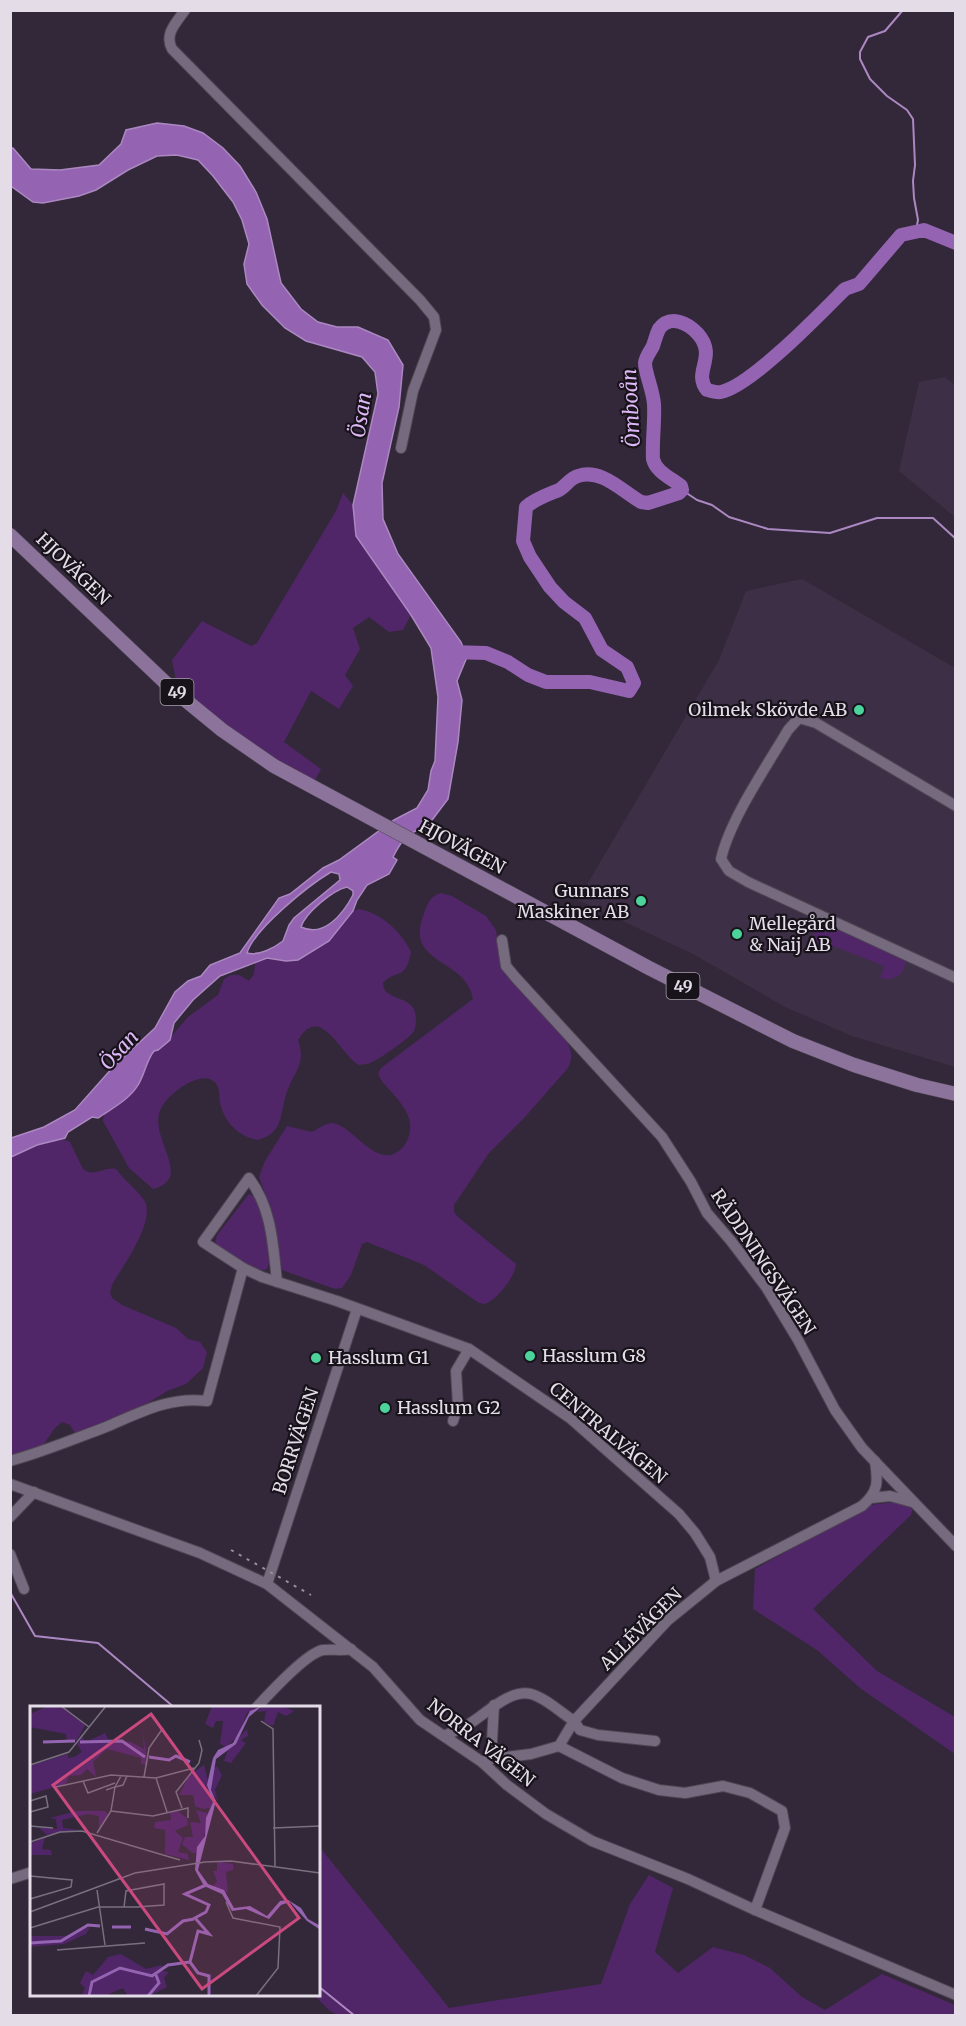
<svg xmlns="http://www.w3.org/2000/svg" width="966" height="2026" font-family="Merriweather,serif">
	<style>
		.built { fill: #3d3046 }
		.green { fill: #512668 }
		.water { fill: #9463b1; stroke: #ac88c2; stroke-width: 1.5; fill-rule: evenodd }
		.lines { fill: none; stroke-linecap: round; stroke-linejoin: round }
		.stream { stroke: #ac88c2; stroke-width: 2 }
		.river { stroke: #9463b1; stroke-width: 14 }
		.minor-casing { stroke: #4f4654; stroke-width: 12 }
		.major-casing { stroke: #4f4654; stroke-width: 15 }
		.minor { stroke: #766b7e; stroke-width: 10 }
		.major { stroke: #8c739b; stroke-width: 14 }
		.rail { stroke: #978f9c; stroke-width: 2; stroke-dasharray: 3 6; stroke-linecap: butt }
		.poi-dot { fill: #4cd39b; stroke: #18131b; stroke-width: 2 }
		.labels { text-anchor: middle; stroke-width: 4.5; stroke-linejoin: round; paint-order: stroke }
		.shield { fill: #18131b; stroke: #a7a0aa; stroke-width: 1.5 }
		.shield-label { font-size: 16px; font-weight: bold; fill: #e4dde8 }
		.street-label { font-size: 18px; fill: #e4dde8; stroke: #18131b }
		.poi-label { font-size: 18px; fill: #e4dde8; stroke: #18131b; text-anchor: start }
		.water-label { font-size: 20px; font-style: italic; fill: #deb8f6; stroke: #18131b }
		.inset-river { fill: none; stroke: #9463b1; stroke-width: 3 }
		.inset-road { fill: none; stroke: #79707f; stroke-width: 1.5 }
		.view { fill: #ca497e; fill-opacity: 0.15; stroke: #ca497e; stroke-width: 3 }
		.inset-edge { fill: none; stroke: #e4dde8; stroke-width: 3 }
	</style>
	<rect width="100%" height="100%" fill="#322839"/>
	<g class="built">
		<path d="M945 377 955 385V517L899 471 919 382Z"/>
		<path d="M802 579 955 668V1067L852 1036 785 1007 695 955 578 900 719 660 746 591Z"/>
	</g>
	<g class="green">
		<path d="M343 493 353 505 356 536 411 615 403 630 389 632 369 617 353 628 360 649 345 675 353 686 339 709 311 691 284 742 321 769 314 782 265 753 228 727 177 686 172 660 202 621 251 646 257 643 336 511Z"/>
		<path d="M441 893 452 896 486 916 496 930 501 966 566 1040C572 1050 573 1057 568 1068L525 1117 489 1153 454 1205V1212L458 1217 516 1264C515 1277 497 1300 485 1304L479 1303 424 1265 367 1242 362 1244 351 1275 342 1288 335 1289 282 1270 272 1213 259 1177 265 1161 287 1126 312 1132C318 1129 325 1123 333 1123 353 1126 377 1170 400 1150 406 1145 409 1138 410 1130 413 1111 392 1094 381 1080L378 1074 381 1068 473 999C466 957 403 966 424 913 428 903 430 896 441 893Z"/>
		<path d="M359 909C381 913 402 932 411 952 405 982 397 968 383 983 383 1001 410 995 415 1012 416 1018 417 1025 414 1031 409 1039 378 1060 368 1064 367 1064 359 1065 359 1065 340 1055 321 1002 298 1040 306 1063 296 1069 288 1089 279 1111 286 1132 258 1140 238 1136 225 1123 220 1103 219 1097 220 1091 217 1085 205 1067 175 1090 166 1101 138 1131 199 1177 153 1189L129 1168 103 1121 104 1114 126 1097 145 1070 147 1060 154 1051 164 1045 188 1017 218 995 224 979 231 975H239L249 981 254 974 255 963 267 958 286 961 298 960 329 941 353 911Z"/>
		<path d="M823 921 906 960C904 975 895 982 880 978L884 966 828 944 825 953C813 943 808 931 823 921Z"/>
		<path d="M60 1138 70 1142 83 1169C95 1178 104 1166 116 1169 124 1180 136 1189 144 1200 157 1220 122 1267 112 1285L110 1293 112 1298 122 1305 176 1328 188 1339 200 1342 207 1352 203 1368 186 1384 167 1391 148 1403 80 1432 75 1433 70 1425 62 1422 55 1428 43 1445 11 1457V1157L37 1145Z"/>
		<path d="M249 1194C265 1198 276 1259 266 1270 248 1270 229 1254 215 1244L217 1235Z"/>
		<path d="M896 1502 913 1508 911 1515 813 1609 877 1671 955 1717V1754L860 1688 817 1650 753 1609 755 1569 870 1505Z"/>
		<path d="M318 1845 449 2008 601 1984 630 1904 649 1875 673 1888 655 1952 678 1973 713 1947 744 1955 770 1968 802 1997 825 2010 882 1974 955 2005V2015H338L330 2011 314 1995 318 1994Z"/>
	</g>
	<path class="water" d="M157 123 184 126 203 133 223 148 240 166 256 192 267 219 281 283 301 309 318 322 337 327H358L388 340 403 365 399 407 382 483 383 519 398 554 461 642 467 657 457 681 462 700 458 742 448 799 426 828C408 831 401 841 393 857L397 860 389 874 367 885 357 900 353 911 329 941 298 960 286 961 267 958 220 976 193 1000 174 1023 170 1040 158 1050 154 1051C146 1061 145 1074 138 1085 130 1099 111 1109 98 1118L92 1117 68 1132 65 1138 37 1145 11 1157V1138L44 1127 75 1110 114 1066 155 1028 175 992 188 981 201 976 210 965 240 953 279 898 290 894 323 868 339 860 394 820 417 808 428 790 431 771 435 761 438 697 431 648 411 615 356 536 353 505 378 394 375 372 362 357 306 341 285 328 262 305 247 284 244 264 249 244 242 220 233 202 213 176 198 160 177 155 157 156 128 170 96 190 79 196 43 203 33 202 11 186V148H13L31 169 60 170 99 165 121 144 126 130ZM331 872 339 874 340 880 294 918 289 925 283 941C274 948 259 956 247 953 254 929 309 885 331 872ZM347 887 353 891V895C343 914 324 938 301 927 305 913 333 890 347 887Z"/>
	<g class="lines">
		<g class="stream">
			<path d="M903 10 885 31 868 37 860 52V59L870 79 887 96 907 110 913 119 915 165 913 181 914 198 918 220 916 230"/>
			<path d="M682 490 697 500 712 505 729 517 768 529 830 533 877 518H933L956 539"/>
			<path d="M10 1592 35 1636 98 1643 175 1708"/>
			<path d="M318 1986 355 2016"/>
		</g>
		<path class="river" d="M450 652 486 653 508 662 528 675 546 682H590L629 691 634 683 627 667 602 650 585 618 564 602 550 587 530 557 523 541 526 507C535 499 547 495 559 490 566 486 570 478 578 476 601 468 622 491 641 502L648 503 679 493 682 490 681 486C671 478 656 472 653 459 652 441 655 422 654 404 653 390 645 373 645 363 646 356 650 352 653 346 655 340 656 335 659 329 670 314 688 323 698 334 718 357 692 372 707 390 712 391 716 393 721 392 751 386 822 312 845 289L859 284 901 235 924 230 956 243"/>
		<g class="minor-casing">
			<g id="minor">
				<path d="M185 10C176 23 164 34 172 49L420 300 434 317 436 330 413 391 401 448"/>
				<path d="M956 806 816 723 799 718 788 730C767 766 730 819 721 859L729 871 748 882 956 978"/>
				<path d="M502 940 506 966 516 978 662 1137 691 1182 707 1213 731 1241 766 1287 798 1340 835 1410 862 1448 956 1546"/>
				<path d="M277 1282C273 1245 272 1209 249 1178L203 1242 243 1268 262 1277 337 1301 469 1349 570 1418 679 1514 695 1533 710 1557 716 1581"/>
				<path d="M453 1421 458 1405 456 1371 469 1349"/>
				<path d="M10 1461C43 1452 74 1439 106 1427 139 1413 170 1396 207 1401L243 1268"/>
				<path d="M10 1484 200 1553 267 1584 373 1667 420 1720 482 1762 507 1785 546 1814 592 1841 688 1879 755 1910 956 1995"/>
				<path d="M871 1498 890 1496 912 1502"/>
				<path d="M10 1517 34 1492"/>
				<path d="M10 1554 24 1589"/>
				<path d="M267 1584 357 1309"/>
				<path d="M256 1708C268 1695 306 1653 323 1650 332 1649 341 1651 351 1649"/>
				<path d="M444 1736C452 1732 461 1729 469 1724 486 1714 509 1689 531 1694 546 1698 561 1713 574 1721L668 1620 716 1581 862 1506C879 1491 878 1482 875 1461"/>
				<path d="M559 1746 622 1778 659 1790 685 1793 723 1786 750 1793 782 1811 785 1828 755 1910"/>
				<path d="M491 1759 494 1705"/>
				<path d="M482 1762 491 1759 531 1754 559 1746 574 1721 580 1730 598 1735 655 1741"/>
				<path d="M10 1879 32 1872"/>
			</g>
		</g>
		<g class="major-casing">
			<path id="major" d="M10 535 172 689 222 730 274 766 649 968 793 1041 854 1065 917 1085 956 1094"/>
		</g>
		<use href="#minor" class="minor"/>
		<use href="#major" class="major"/>
		<path class="rail" d="M231 1550 311 1595"/>
	</g>
	<g class="poi-dot">
		<circle cx="859" cy="710" r="6"/>
		<circle cx="641" cy="901" r="6"/>
		<circle cx="737" cy="934" r="6"/>
		<circle cx="530" cy="1356" r="6"/>
		<circle cx="316" cy="1358" r="6"/>
		<circle cx="385" cy="1408" r="6"/>
	</g>
	<g class="labels">
		<g class="shield">
			<rect x="160.5" y="679" width="33" height="26" rx="4.5"/>
			<rect x="666.5" y="973" width="33" height="26" rx="4.5"/>
		</g>
		<g class="shield-label">
			<text x="177" y="698">49</text>
			<text x="683" y="992">49</text>
		</g>
		<g class="street-label">
			<text transform="translate(73 569) rotate(44)" y="6">HJOVÄGEN</text>
			<text transform="translate(462 847) rotate(28)" y="6">HJOVÄGEN</text>
			<text transform="translate(763 1262) rotate(56)" y="6">RÄDDNINGSVÄGEN</text>
			<text transform="translate(608 1433) rotate(40)" y="6">CENTRALVÄGEN</text>
			<text transform="translate(296 1441) rotate(-72)" y="6">BORRVÄGEN</text>
			<text transform="translate(641 1629) rotate(-45)" y="6">ALLÉVÄGEN</text>
			<text transform="translate(481 1743) rotate(38)" y="6">NORRA VÄGEN</text>
		</g>
		<g class="poi-label">
			<text x="847" y="716" text-anchor="end">Oilmek Skövde AB</text>
			<text x="629" y="897" text-anchor="end">Gunnars<tspan x="629" dy="21">Maskiner AB</tspan></text>
			<text x="749" y="930">Mellegård<tspan x="749" dy="21">&amp; Naij AB</tspan></text>
			<text x="542" y="1362">Hasslum G8</text>
			<text x="328" y="1364">Hasslum G1</text>
			<text x="397" y="1414">Hasslum G2</text>
		</g>
		<g class="water-label">
			<text transform="translate(631 408) rotate(-93)" y="7">Ömboån</text>
			<text transform="translate(361 415) rotate(-81)" y="7">Ösan</text>
			<text transform="translate(119 1050) rotate(-47)" y="7">Ösan</text>
		</g>
	</g>
	<g transform="translate(30 1706)">
		<rect width="290" height="290" fill="#322839"/>
		<path d="M18 0 34 2 55 19 47 34 37 36 36 28 0 21V8ZM182 0H228L217 7 208 30 196 41 190 38 193 15H186L183 22 175 18ZM232 0H253L264 5 256 10 248 6 243 20 234 16 236 5 227 6ZM112 20 118 59 111 58V52L77 43 63 56 66 71 57 63 51 69 39 70 36 78 0 88V60L38 48V52L44 51 52 46 47 38 52 31 56 36 75 27 79 35 101 36 114 43ZM217 23 218 30 211 34 216 37 201 57 194 55 198 44ZM174 59 183 96 180 102 172 103 165 100 163 89H149L159 69ZM187 60 192 69 185 84 188 95 181 85 182 64ZM166 104 177 107V117L173 134 166 147H162L152 138 155 131H163L160 116 171 117ZM46 105H75L78 109 69 126V110L58 108 32 114 33 122 49 124 17 129 8 121 27 123 26 113 20 112ZM148 105 157 112 158 119 145 125 153 132 148 146 158 148 159 154 135 148V124L124 122 125 116 141 114 140 107ZM15 132 12 143 21 144 22 149H0V137ZM187 155 203 158V164L196 166 198 187 183 180 187 175 183 165H187ZM60 221 56 228 34 238 0 241V230H35ZM91 248 116 263 132 259V265L139 266 134 272 137 281 121 289H97L93 282 77 289H52L55 282 50 277 56 265 63 269 78 251Z" fill="#512668"/>
		<path d="M232 0 219 11 206 38 186 53 181 84 186 95 168 164 178 178 194 184 204 202 220 200 237 210 250 195 258 194 271 202 278 213 289 219V223L277 215 260 196 251 199 239 213 216 203 202 205 192 188 174 180 165 164 167 141 175 130 176 112 183 96 177 79 183 52 188 44 203 37 220 5Z" fill="#9463b1"/>
		<path class="inset-river" d="M13 36 45 35M50 36 92 35 115 51M119 51 139 54 146 50 160 56M82 221H101M115 223 137 228 153 215 164 213M0 237 31 235 58 219 70 220M160 256 168 267 179 270V290M59 290 62 276 90 262 122 270 138 259 160 256 168 225 179 228 165 212 176 206 179 199 155 188 176 179M118 290 129 277 126 269"/>
		<path class="inset-road" d="M31 0 59 21M231 15 243 23 245 160M0 59 39 46 76 0M114 71 119 42 133 22M126 72 137 106M53 75 58 87 85 77M26 81 81 69 126 72 164 62M76 84 85 81 91 70M0 95 16 90 18 101 0 106M152 102 146 86 169 57 172 44 169 34M81 105 123 110 158 102V112M0 120 23 122M243 122 290 120M67 127 81 105 85 81 93 79 97 70M0 136 30 126 52 125 150 154M0 170 42 174 41 181 0 193M67 184 75 239M196 196 203 212 250 221 248 262 226 290M0 206 105 167 175 156 201 155 290 167M0 222 68 201H107L134 199V178L96 185 94 201M27 244 115 237"/>
		<path class="view" d="M121 8 269 212 172 283 23 79Z"/>
		<rect width="290" height="290" class="inset-edge"/>
	</g>
	<rect width="966" height="2026" fill="none" stroke="#e4dde8" stroke-width="24"/>
</svg>
